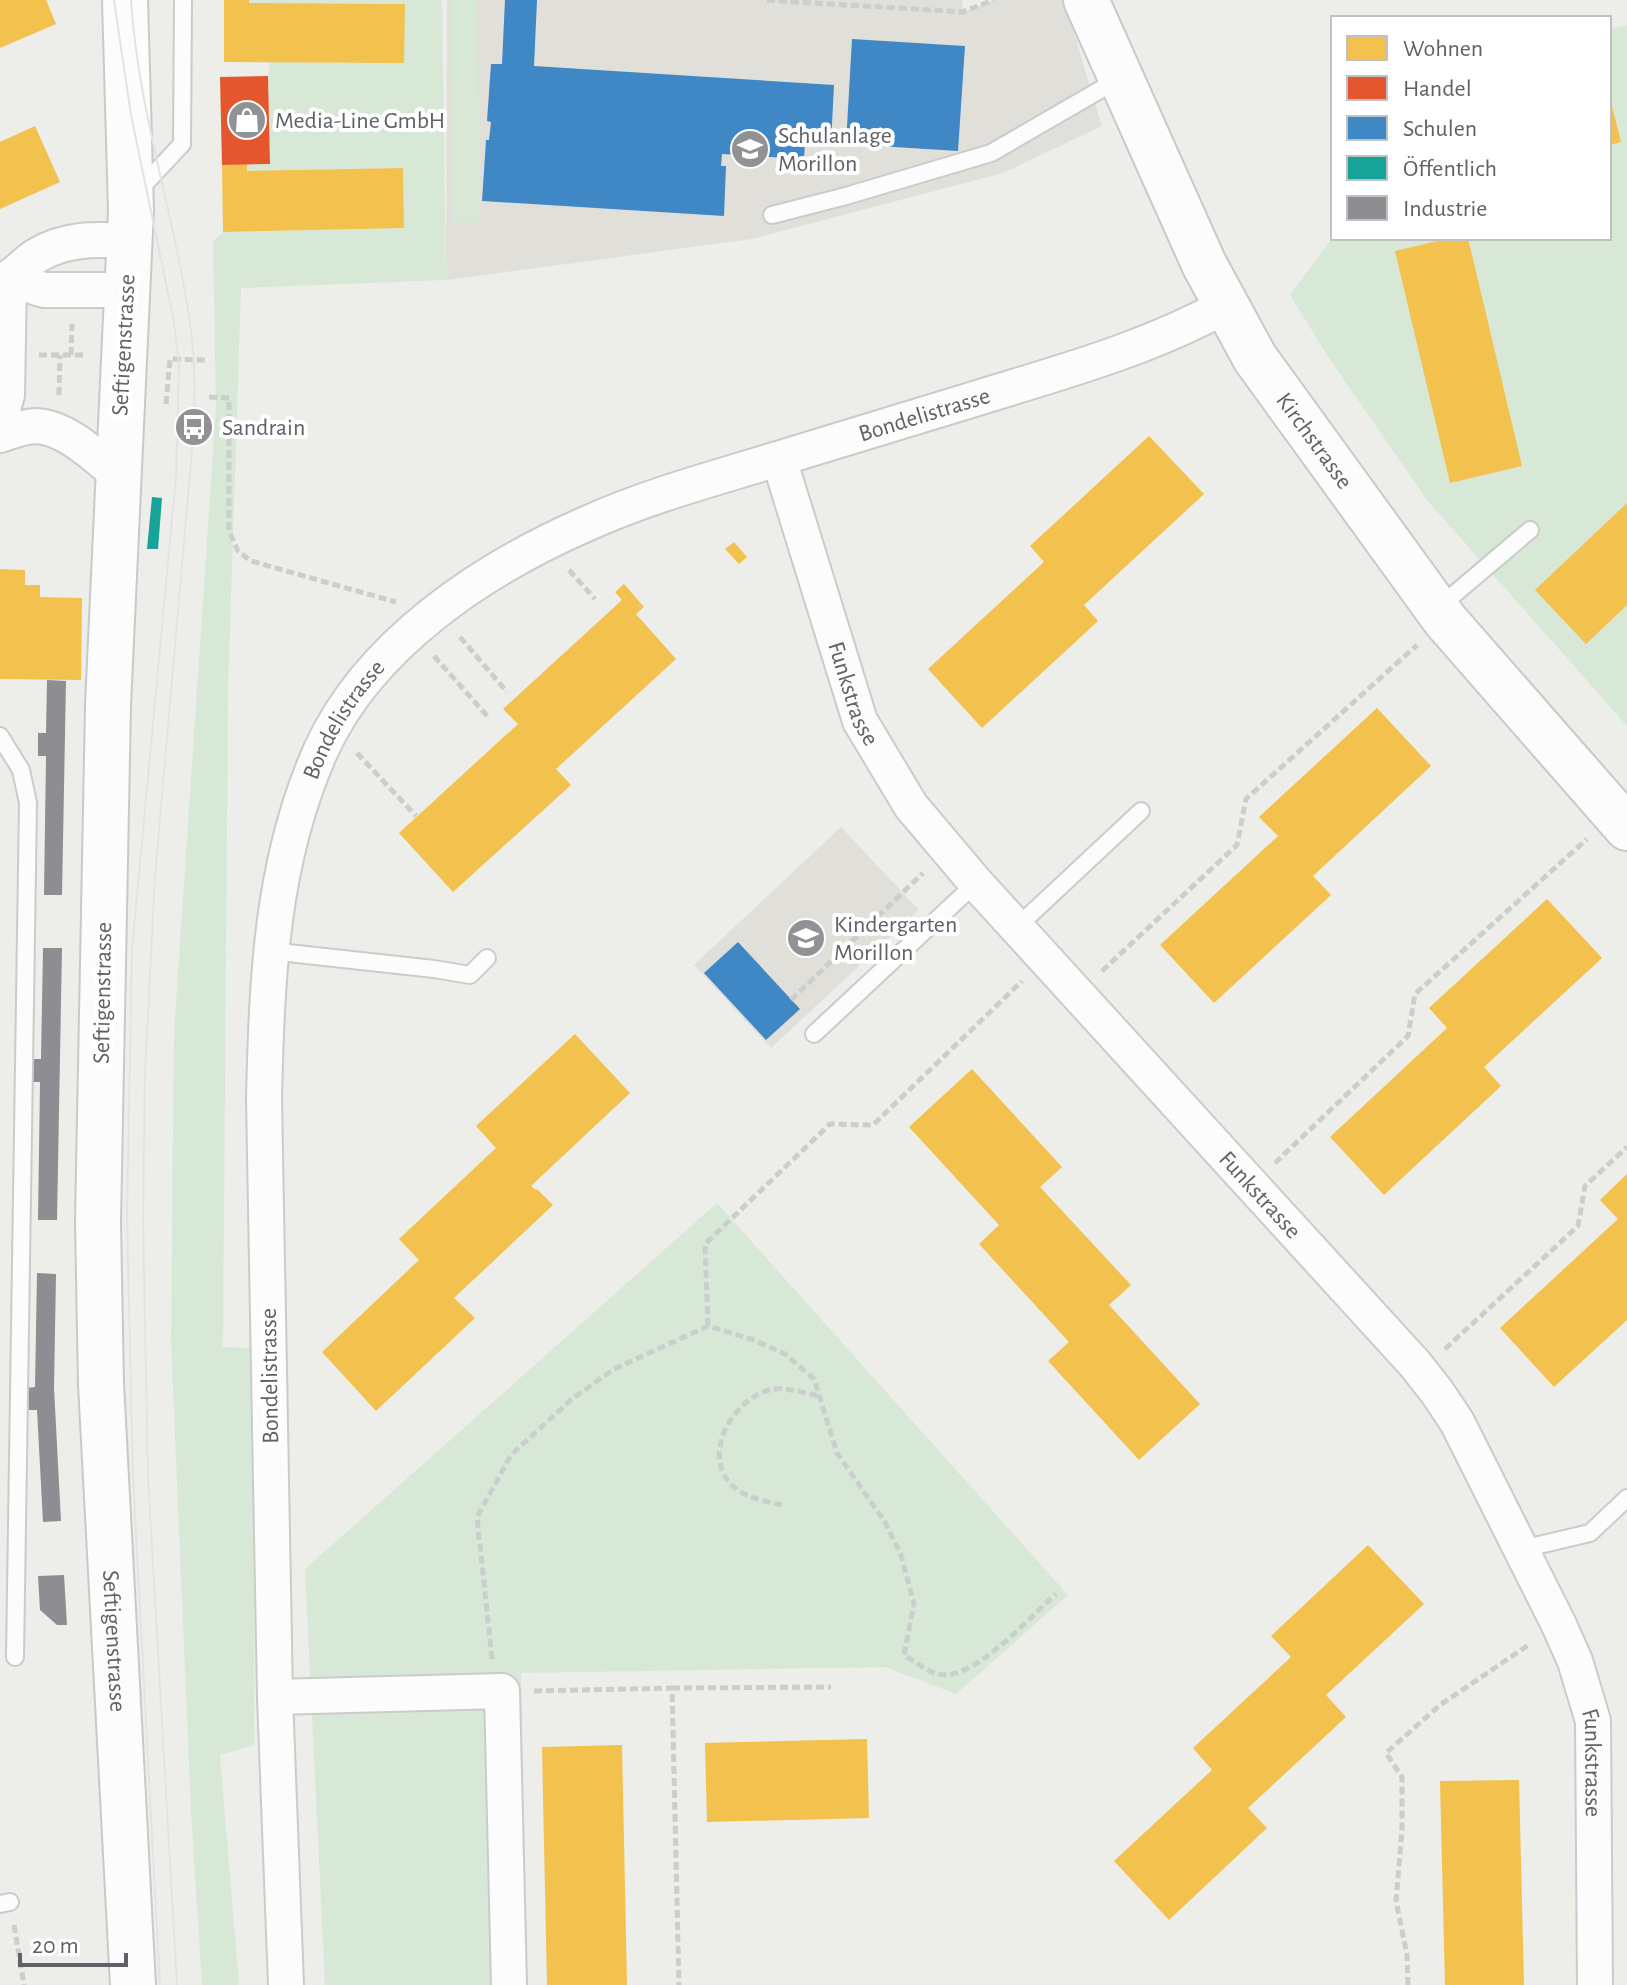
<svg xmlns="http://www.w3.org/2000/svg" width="1627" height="1985" font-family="'Alegreya Sans',sans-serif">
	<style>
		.education { fill: #e0dfd9 }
		.green { fill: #d8e8d7 }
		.homes { fill: #f2c14e }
		.shops { fill: #e4572e }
		.schools { fill: #3f88c5 }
		.public { fill: #17a398 }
		.industry { fill: #8d8d92 }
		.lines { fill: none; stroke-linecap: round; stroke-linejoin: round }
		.lane-casing { stroke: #cacbca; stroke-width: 20 }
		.street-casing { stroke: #cacbca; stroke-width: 38 }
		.secondary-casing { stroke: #c9c9c9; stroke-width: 48 }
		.path { stroke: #cacecc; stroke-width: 5; stroke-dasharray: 8 4; stroke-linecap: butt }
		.lane { stroke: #fcfcfc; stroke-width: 16 }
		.street { stroke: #fcfcfc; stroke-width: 34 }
		.secondary { stroke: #fcfcfc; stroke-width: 44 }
		.tram { stroke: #e3e3e3; stroke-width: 2 }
		.labels { text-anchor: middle; stroke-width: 8; stroke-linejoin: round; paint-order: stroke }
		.poi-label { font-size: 24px; fill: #5e6166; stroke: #fff; text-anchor: start }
		.street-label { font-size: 24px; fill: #5e6166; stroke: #fff }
	</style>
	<rect width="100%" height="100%" fill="#edede9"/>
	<g class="education">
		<path d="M447 0H962L963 12 994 0H1064L1102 126 1003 173 752 239 446 280Z"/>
		<path d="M841 827 919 910 771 1048 694 965Z"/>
	</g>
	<g class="green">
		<path d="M249 0H442L446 280 241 288 228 691 223 1347 255 1348 254 1745 220 1755 239 1985H202L191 1811 171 1342 174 1033 216 407 213 241 223 232 404 228 403 168 247 171V164H270L268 76 270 62 404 63V4L249 3Z"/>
		<path d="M451 0H477L480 222H453Z"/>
		<path d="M1627 25V726L1427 500 1329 358 1290 295 1333 237 1609 238V29Z"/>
		<path d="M717 1203 1068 1595 956 1694 885 1667 521 1673 527 1985H325L305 1569Z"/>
	</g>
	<g class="homes">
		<path d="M0 0H46L56 24 0 48Z"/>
		<path d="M224 0H249V3L405 4 404 63 224 62Z"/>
		<path d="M1609 94 1621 142 1609 145Z"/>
		<path d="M35 126 60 182 0 209V142Z"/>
		<path d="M247 164V171L403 168 404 228 223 232 222 165Z"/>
		<path d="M1451 238H1468L1522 466 1450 483 1395 251Z"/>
		<path d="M1149 436 1204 494 1084 605 1098 621 982 728 928 669 1044 562 1030 546Z"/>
		<path d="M1627 503V605L1586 644 1535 590Z"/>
		<path d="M734 542 747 557 739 564 725 549Z"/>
		<path d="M0 569 25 570V585H40V597L82 598 81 680 0 679Z"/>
		<path d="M624 584 644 607 636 614 676 659 556 769 571 785 453 892 399 833 518 724 503 709 622 600 615 592Z"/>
		<path d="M1377 708 1431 766 1313 876 1331 895 1214 1003 1160 945 1278 836 1259 817Z"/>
		<path d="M1547 899 1602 958 1484 1067 1501 1086 1384 1195 1330 1137 1447 1028 1429 1008Z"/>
		<path d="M575 1034 630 1093 531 1186 536 1190 537 1189 553 1205 454 1298 475 1318 376 1411 322 1352 419 1260 399 1239 496 1148 476 1126Z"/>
		<path d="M972 1069 1062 1167 1040 1187 1131 1285 1109 1305 1200 1404 1139 1460 1048 1361 1069 1342 979 1244 999 1225 909 1127Z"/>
		<path d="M1627 1174V1320L1554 1387 1500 1328 1618 1219 1600 1200Z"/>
		<path d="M1368 1545 1424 1604 1326 1695 1346 1717 1248 1808 1267 1828 1169 1920 1114 1861 1212 1770 1193 1748 1291 1657 1271 1636Z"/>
		<path d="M867 1739 869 1818 707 1822 705 1743Z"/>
		<path d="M622 1745 627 1985H547L542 1747Z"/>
		<path d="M1519 1780 1524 1985H1445L1440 1781Z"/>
	</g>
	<path class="shops" d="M268 76 270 164 222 165 220 77Z"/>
	<g class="schools">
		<path d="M505 0H537L534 66 834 85 831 143 805 141 804 159 722 154 721 166H726L724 216 482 201 486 140H489L491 122 487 121 491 64H502Z"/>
		<path d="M852 39 965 46 958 151 846 144Z"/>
		<path d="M738 942 800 1009 766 1040 704 973Z"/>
	</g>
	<path class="public" d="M152 497 162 498 158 549H147Z"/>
	<g class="industry">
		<path d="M47 680 66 681 62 895H44L46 756H38V733H46Z"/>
		<path d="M43 948H62L57 1220H38L40 1082H32L33 1059H41Z"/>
		<path d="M37 1273 56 1274 54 1388 61 1521 43 1522 37 1410H29L27 1388 35 1387Z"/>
		<path d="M64 1575 67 1625H57L40 1610 38 1576Z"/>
	</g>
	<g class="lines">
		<g class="lane-casing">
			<g id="lane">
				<path d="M139 190 182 144 183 0"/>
				<path d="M772 215 846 196 991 153 1119 79"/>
				<path d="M1438 608 1530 530"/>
				<path d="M0 736 21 770 28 803 15 1657"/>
				<path d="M1017 927 1141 811"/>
				<path d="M270 951 434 969 470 975 487 958"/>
				<path d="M814 1034 976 883"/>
				<path d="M1522 1549 1590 1533 1627 1498"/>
				<path d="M0 1904 10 1902"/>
			</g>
		</g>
		<g class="street-casing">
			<g id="street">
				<path d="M9 279 44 290H126"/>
				<path d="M0 282C15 277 23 264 36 256 65 238 96 239 128 241"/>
				<path d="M0 420 7 395 9 279"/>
				<path d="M0 435C12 431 24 426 37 426 67 428 95 456 117 474"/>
				<path id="s1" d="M779 459 860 721 911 806 976 883 1415 1364 1437 1392 1457 1422 1559 1625 1575 1661 1593 1721 1595 1985"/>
				<path d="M275 1697 502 1691 509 1985"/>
				<path id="s2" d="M286 1985 275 1697 264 1098C267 978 271 862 321 750 369 644 483 569 586 524 645 497 709 480 771 461 838 441 904 420 971 400 1058 373 1145 350 1225 306"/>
			</g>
		</g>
		<g class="secondary-casing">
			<g id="secondary">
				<path id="s3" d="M125 0 131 210 108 705 98 1222 101 1384 133 1985"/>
				<path id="s4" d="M1086 0 1204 264 1255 358 1445 620 1627 828"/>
			</g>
		</g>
		<g class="path">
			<path d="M767 0 962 12 994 0"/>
			<path d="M39 355H85"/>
			<path d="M71 355 72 324"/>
			<path d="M59 395 60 355"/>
			<path d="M209 397 229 398V531L238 551 251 561 396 602"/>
			<path d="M166 404 170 359 206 360"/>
			<path d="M569 570 595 599"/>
			<path d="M460 637 507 692"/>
			<path d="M434 656 489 718"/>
			<path d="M357 753 416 816"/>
			<path d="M1102 971 1237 845 1246 799 1417 645"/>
			<path d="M791 1000 923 873"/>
			<path d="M1275 1163 1408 1036 1415 994 1587 839"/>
			<path d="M708 1326 705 1244 830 1124 873 1125 1022 981"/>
			<path d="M1445 1349 1578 1226 1585 1186 1627 1147"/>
			<path d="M782 1505C765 1501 744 1498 731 1484 701 1454 734 1399 769 1390 784 1386 804 1393 819 1396"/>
			<path d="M492 1659 477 1517 511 1455 572 1399 614 1369 708 1326 751 1339 785 1354 814 1379 837 1453 885 1522 901 1555 914 1604 904 1655C914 1661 926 1671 938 1674 973 1683 1030 1616 1056 1594"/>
			<path d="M672 1688 831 1687"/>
			<path d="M534 1691 672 1688 679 1985"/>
			<path d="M14 1925 24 1985"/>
			<path d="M1408 1985 1407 1955 1396 1901 1402 1830V1777L1386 1753 1440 1705 1530 1644"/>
		</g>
		<use href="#lane" class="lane"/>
		<use href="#street" class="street"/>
		<use href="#secondary" class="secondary"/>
		<g class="tram">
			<path d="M114 0 131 115 174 322 179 365 176 476 132 949 127 1215 133 1477 160 1985"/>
			<path d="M131 0C138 112 176 219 191 330 195 362 195 395 194 427L155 876 145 1073 143 1220 148 1477 177 1985"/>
		</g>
	</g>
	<defs>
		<g id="shop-disc" transform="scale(2)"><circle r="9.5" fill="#909294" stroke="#fff"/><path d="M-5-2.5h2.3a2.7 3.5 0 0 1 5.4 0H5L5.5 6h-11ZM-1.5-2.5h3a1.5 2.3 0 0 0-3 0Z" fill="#fff"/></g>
		<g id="school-disc" transform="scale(2)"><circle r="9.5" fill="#909294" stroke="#fff"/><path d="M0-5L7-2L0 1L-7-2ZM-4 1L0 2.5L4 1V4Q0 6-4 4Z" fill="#fff"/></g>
		<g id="bus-disc" transform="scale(2)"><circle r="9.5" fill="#909294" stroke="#fff"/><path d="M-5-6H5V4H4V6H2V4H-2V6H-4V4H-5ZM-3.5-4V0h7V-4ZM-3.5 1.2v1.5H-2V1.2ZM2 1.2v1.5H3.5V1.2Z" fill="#fff"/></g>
	</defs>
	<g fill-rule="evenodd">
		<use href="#shop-disc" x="247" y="120"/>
		<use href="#school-disc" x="750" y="149"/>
		<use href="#bus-disc" x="194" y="427"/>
		<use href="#school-disc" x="806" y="938"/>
	</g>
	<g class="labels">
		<g class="poi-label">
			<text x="275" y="128">Media-Line GmbH</text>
			<text x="778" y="143">Schulanlage<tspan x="778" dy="28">Morillon</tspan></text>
			<text x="222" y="435">Sandrain</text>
			<text x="834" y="932">Kindergarten<tspan x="834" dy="28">Morillon</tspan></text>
		</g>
		<g class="street-label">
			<text transform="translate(123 345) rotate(-87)" y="8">Seftigenstrasse</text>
			<text dy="8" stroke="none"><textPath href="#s2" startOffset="1954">Bondelistrasse</textPath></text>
			<text dy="8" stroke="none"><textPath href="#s4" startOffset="498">Kirchstrasse</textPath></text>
			<text dy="8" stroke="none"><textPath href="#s1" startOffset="246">Funkstrasse</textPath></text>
			<text dy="8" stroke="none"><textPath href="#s2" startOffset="1280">Bondelistrasse</textPath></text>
			<text transform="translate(102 993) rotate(-89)" y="8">Seftigenstrasse</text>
			<text dy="8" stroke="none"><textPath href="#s1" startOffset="896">Funkstrasse</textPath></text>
			<text transform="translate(269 1376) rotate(-91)" y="8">Bondelistrasse</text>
			<text dy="8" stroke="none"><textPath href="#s3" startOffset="1642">Seftigenstrasse</textPath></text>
			<text dy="8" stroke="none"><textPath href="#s1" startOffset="1568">Funkstrasse</textPath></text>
		</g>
	</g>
	<rect x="1331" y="16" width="280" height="224" fill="#ffffff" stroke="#bfc0c2" stroke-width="2"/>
	<rect x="1347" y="36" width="40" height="24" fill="#f2c14e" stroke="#bfc0c2" stroke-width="2"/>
	<text x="1403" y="56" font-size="24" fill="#5e6166">Wohnen</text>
	<rect x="1347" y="76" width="40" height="24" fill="#e4572e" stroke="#bfc0c2" stroke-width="2"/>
	<text x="1403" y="96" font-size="24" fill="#5e6166">Handel</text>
	<rect x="1347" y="116" width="40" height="24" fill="#3f88c5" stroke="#bfc0c2" stroke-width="2"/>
	<text x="1403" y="136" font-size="24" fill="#5e6166">Schulen</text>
	<rect x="1347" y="156" width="40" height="24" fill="#17a398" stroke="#bfc0c2" stroke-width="2"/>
	<text x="1403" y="176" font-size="24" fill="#5e6166">Öffentlich</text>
	<rect x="1347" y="196" width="40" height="24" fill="#8d8d92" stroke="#bfc0c2" stroke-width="2"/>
	<text x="1403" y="216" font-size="24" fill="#5e6166">Industrie</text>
	<path d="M20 1953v12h106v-12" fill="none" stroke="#5e6166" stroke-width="4"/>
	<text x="32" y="1953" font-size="24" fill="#5e6166" stroke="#ffffff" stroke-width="6" paint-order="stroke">20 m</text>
</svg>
